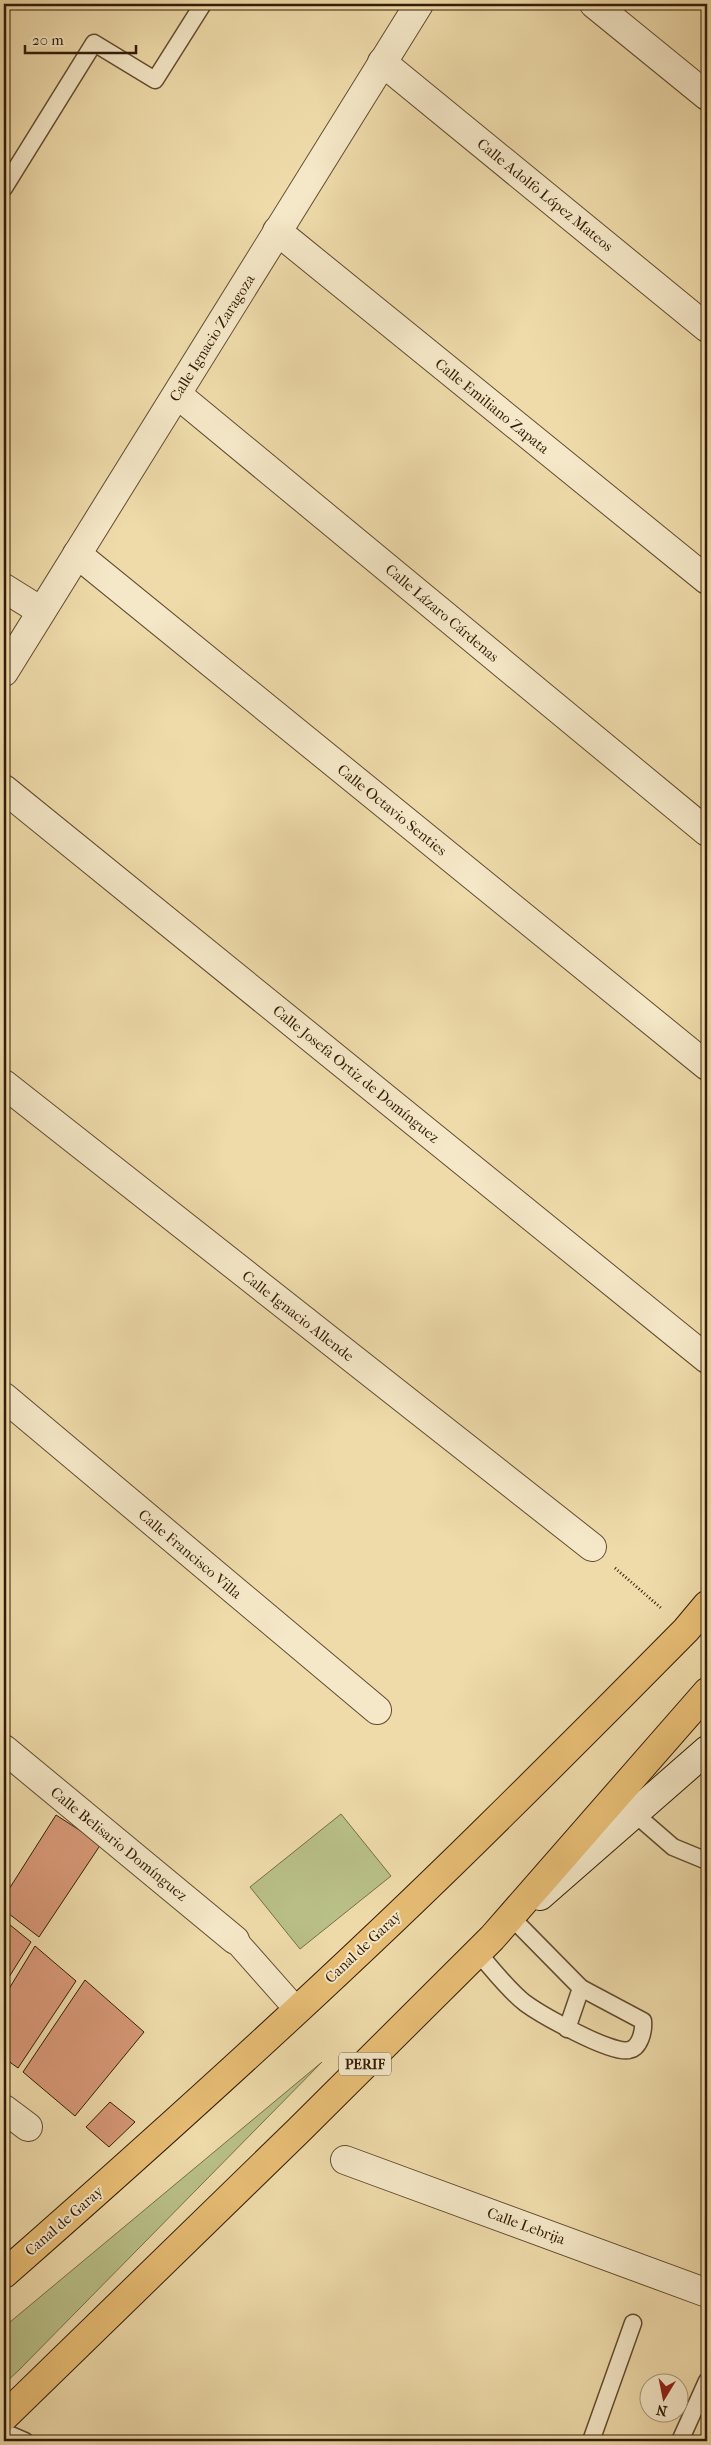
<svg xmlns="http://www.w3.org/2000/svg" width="711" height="2445" font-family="'IM FELL French Canon',serif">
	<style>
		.green { fill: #b9c088; stroke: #766e48 }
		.building { fill: #d89978; stroke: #331c07 }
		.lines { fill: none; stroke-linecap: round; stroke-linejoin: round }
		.service-casing { stroke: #624c30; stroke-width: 19 }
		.pedestrian-casing { stroke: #624c30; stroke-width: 26 }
		.minor-casing { stroke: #624c30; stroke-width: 30 }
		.tertiary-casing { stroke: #624c30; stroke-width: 30 }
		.secondary-casing { stroke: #331c07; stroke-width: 30 }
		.trunk-casing { stroke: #331c07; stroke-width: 30 }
		.path { stroke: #331c07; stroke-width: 3; stroke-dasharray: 1 2.5; stroke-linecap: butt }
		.service { stroke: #f5e8c8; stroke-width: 16 }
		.pedestrian { stroke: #f5e8c8; stroke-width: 24 }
		.minor { stroke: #f5e8c8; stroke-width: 28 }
		.tertiary { stroke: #f5e8c8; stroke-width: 28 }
		.secondary { stroke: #f5e8c8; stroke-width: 28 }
		.trunk { stroke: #e8be75; stroke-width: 28 }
		.labels { text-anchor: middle; stroke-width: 4; stroke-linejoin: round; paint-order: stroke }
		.shield { fill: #f5e8c8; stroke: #6d5941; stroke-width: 1 }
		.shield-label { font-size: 14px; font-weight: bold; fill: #331c07 }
		.street-label { font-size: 15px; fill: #331c07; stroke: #f5e8c8 }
	</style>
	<rect width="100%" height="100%" fill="#efdbaa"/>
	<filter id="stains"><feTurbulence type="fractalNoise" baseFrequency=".004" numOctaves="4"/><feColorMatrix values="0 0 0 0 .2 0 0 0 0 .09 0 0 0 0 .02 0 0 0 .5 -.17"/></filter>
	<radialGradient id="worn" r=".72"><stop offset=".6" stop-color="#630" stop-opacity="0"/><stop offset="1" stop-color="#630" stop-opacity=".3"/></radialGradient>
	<g class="green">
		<path d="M341 1814 391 1876 300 1949 250 1887Z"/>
		<path d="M322 2062 19 2370 4 2384V2327Z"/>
	</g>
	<g class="building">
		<path d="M56 1815 101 1844 39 1937 4 1910V1897Z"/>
		<path d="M4 1920 31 1942 4 1985Z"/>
		<path d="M35 1946 76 1981 18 2068 4 2058V1997Z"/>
		<path d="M85 1980 144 2032 75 2116 23 2072Z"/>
		<path d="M110 2102 135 2122 109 2147 86 2127Z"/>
	</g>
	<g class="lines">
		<g class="service-casing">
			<g id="service">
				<path d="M4 188 94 43 155 80 203 4"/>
				<path d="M635 1814 673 1847 707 1861"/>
				<path d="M477 1952C492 1968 507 1989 525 2003 540 2014 612 2055 629 2050 640 2048 644 2031 643 2021L581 1988 513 1919"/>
				<path d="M567 2029 581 1988"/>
				<path d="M4 2432 25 2441"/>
				<path d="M591 2441 633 2323"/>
				<path d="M680 2441 707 2381"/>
			</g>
		</g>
		<g class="pedestrian-casing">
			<path id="pedestrian" d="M235 1940 297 2010"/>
		</g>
		<g class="minor-casing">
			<g id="minor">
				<path d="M594 4 707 96"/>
				<path d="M382 62 707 328"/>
				<path d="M277 231 707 580"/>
				<path d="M178 395 707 832"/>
				<path d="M77 554 707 1066"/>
				<path d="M4 789 707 1359"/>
				<path d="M4 1084 592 1547"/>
				<path d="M4 1397 377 1710"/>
				<path d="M4 1749 235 1940"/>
				<path d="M4 2109 28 2127"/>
				<path d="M345 2160 707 2293"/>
			</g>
		</g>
		<g class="tertiary-casing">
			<g id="tertiary">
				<path d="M4 588 41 611"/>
				<path d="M4 672 419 4"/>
			</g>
		</g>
		<g class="secondary-casing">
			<path id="secondary" d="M540 1896 707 1750"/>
		</g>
		<g class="trunk-casing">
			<g id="trunk">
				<path d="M4 2274C168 2130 331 1983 486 1830 553 1764 620 1697 686 1630L707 1605"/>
				<path d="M4 2417 299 2130 492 1938 707 1692"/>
			</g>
		</g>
		<path class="path" d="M615 1568 661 1608"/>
		<use href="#service" class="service"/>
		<use href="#pedestrian" class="pedestrian"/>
		<use href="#minor" class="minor"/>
		<use href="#tertiary" class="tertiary"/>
		<use href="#secondary" class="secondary"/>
		<use href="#trunk" class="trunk"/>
	</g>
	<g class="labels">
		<rect class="shield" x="339" y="2052.5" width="52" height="23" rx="4"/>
		<g class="shield-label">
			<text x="365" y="2069">PERIF</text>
		</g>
		<g class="street-label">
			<text transform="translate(545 195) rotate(39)" y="5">Calle Adolfo López Mateos</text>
			<text transform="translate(212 338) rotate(-58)" y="5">Calle Ignacio Zaragoza</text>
			<text transform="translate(492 406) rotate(39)" y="5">Calle Emiliano Zapata</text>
			<text transform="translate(442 613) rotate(40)" y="5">Calle Lázaro Cárdenas</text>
			<text transform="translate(392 810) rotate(39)" y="5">Calle Octavio Senties</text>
			<text transform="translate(356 1074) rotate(39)" y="5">Calle Josefa Ortiz de Domínguez</text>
			<text transform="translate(298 1316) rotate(38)" y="5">Calle Ignacio Allende</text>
			<text transform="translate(190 1554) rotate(40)" y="5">Calle Francisco Villa</text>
			<text transform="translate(119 1844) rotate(39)" y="5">Calle Belisario Domínguez</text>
			<text transform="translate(363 1947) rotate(-43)" y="5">Canal de Garay</text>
			<text transform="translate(64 2221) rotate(-41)" y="5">Canal de Garay</text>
			<text transform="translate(526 2226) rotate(20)" y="5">Calle Lebrija</text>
		</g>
	</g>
	<rect width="711" height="2445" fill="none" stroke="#efdbaa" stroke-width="20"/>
	<rect x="5" y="5" width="701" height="2435" fill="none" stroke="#331c07" stroke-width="2.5"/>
	<rect x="10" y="10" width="691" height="2425" fill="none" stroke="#331c07"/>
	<g transform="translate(664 2398) rotate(190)"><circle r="24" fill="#f5e8c8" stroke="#a7967b"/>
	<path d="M0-4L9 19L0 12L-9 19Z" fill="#8f2418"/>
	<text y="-8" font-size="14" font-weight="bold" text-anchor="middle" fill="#331c07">N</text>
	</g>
	<path d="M25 45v8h111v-8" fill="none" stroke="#331c07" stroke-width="2.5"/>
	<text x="32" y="45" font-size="15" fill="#331c07" stroke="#f5e8c8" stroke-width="4" paint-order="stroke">20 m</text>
	<rect width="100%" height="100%" filter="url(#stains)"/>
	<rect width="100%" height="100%" fill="url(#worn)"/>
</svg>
